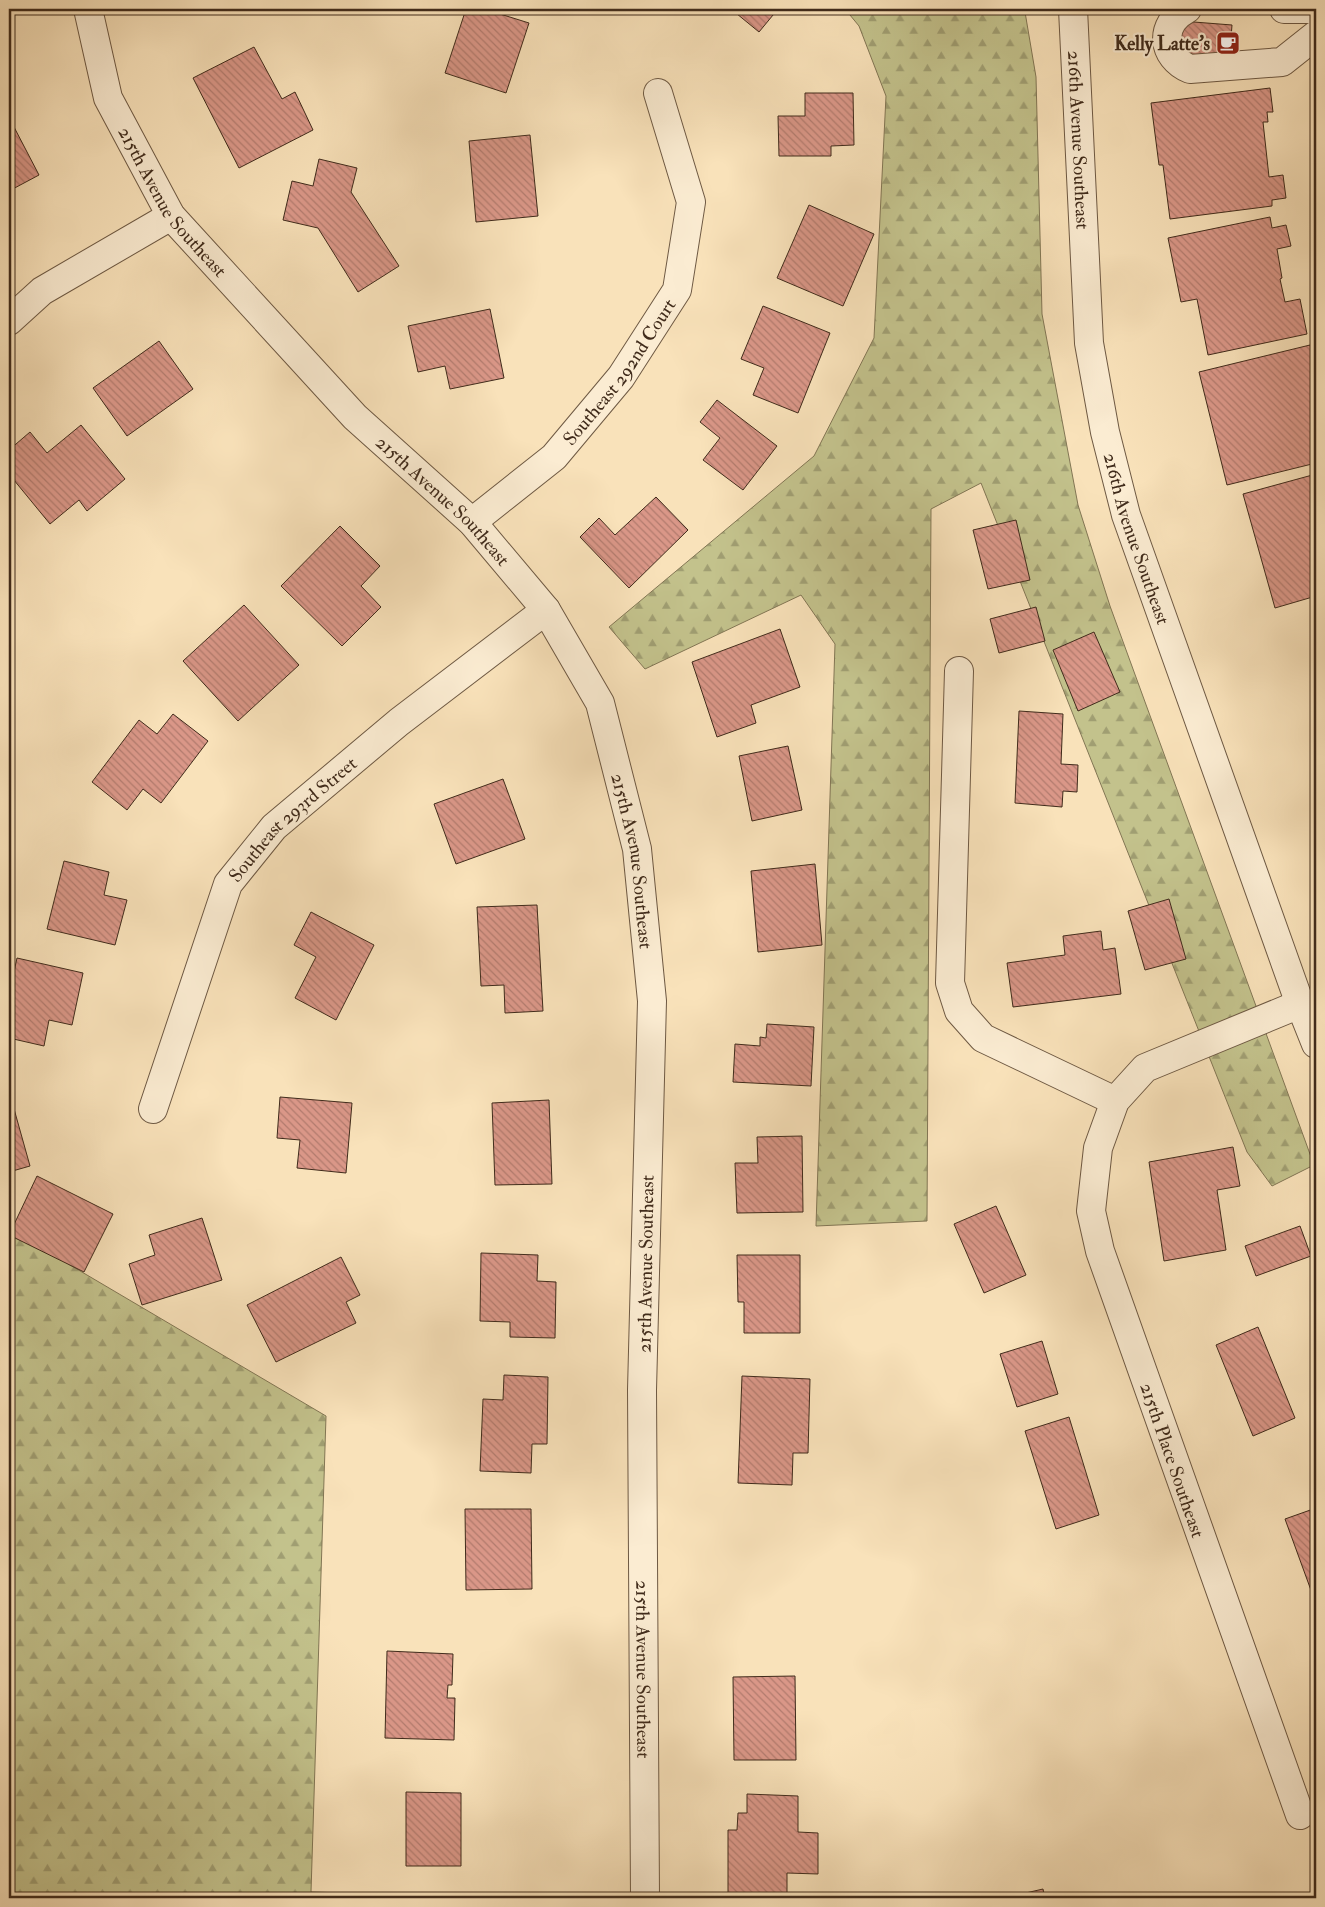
<svg xmlns="http://www.w3.org/2000/svg" width="1325" height="1907" font-family="'IM FELL Double Pica',serif">
	<style>
		.forest { fill: url(#forest-firs); stroke: #827654 }
		.building { fill: url(#building-back-hatch); stroke: #402b1b }
		.lines { fill: none; stroke-linecap: round; stroke-linejoin: round }
		.minor-casing { stroke: #6e5943; stroke-width: 30 }
		.minor { stroke: #fbecd2; stroke-width: 28 }
		.labels { text-anchor: middle; stroke-width: 4.5; stroke-linejoin: round; paint-order: stroke }
		.poi-label { font-size: 19px; font-weight: bold; fill: #402b1b; stroke: #fbecd2; text-anchor: end }
		.street-label { font-size: 19px; fill: #402b1b; stroke: #fbecd2 }
	</style>
	<defs>
		<pattern id="forest-firs" width="22" height="20" patternUnits="userSpaceOnUse" patternTransform="scale(1.25)"><rect width="22" height="20" fill="#c3c28c"/><path d="M5 1l3.5 6h-7zM16 11l3.5 6h-7z" fill="#a09e72"/></pattern>
		<pattern id="building-back-hatch" width="6" height="6" patternUnits="userSpaceOnUse" patternTransform="scale(1.25)"><rect width="6" height="6" fill="#da9788"/><path d="M-1 5l2 2M0 0l6 6M5-1l2 2" fill="none" stroke="#b27b6e"/></pattern>
	</defs>
	<rect width="100%" height="100%" fill="#f9e2ba"/>
	<filter id="stains"><feTurbulence type="fractalNoise" baseFrequency=".004" numOctaves="4"/><feColorMatrix values="0 0 0 0 .2 0 0 0 0 .09 0 0 0 0 .02 0 0 0 .5 -.17"/></filter>
	<radialGradient id="worn" r=".72"><stop offset=".6" stop-color="#630" stop-opacity="0"/><stop offset="1" stop-color="#630" stop-opacity=".3"/></radialGradient>
	<g class="forest">
		<path d="M845 9H1022L1025 12 1036 77 1042 314 1078 505 1110 606 1314 1165 1272 1186 1247 1152 981 483 931 509 927 1221 816 1226 835 644 801 595 645 669 609 627 814 456 874 338 886 96 859 26Z"/>
		<path d="M9 1229 326 1416 311 1892 515 1898H9Z"/>
	</g>
	<g class="building">
		<path d="M466 9H484L529 23 506 93 445 73Z"/>
		<path d="M731 9H778L759 32Z"/>
		<path d="M1181 21 1232 25 1229 63 1179 59Z"/>
		<path d="M254 47 282 99 295 92 313 130 239 168 193 78Z"/>
		<path d="M1270 88 1273 112H1267L1268 122H1263L1269 177 1283 175 1286 198 1272 200V206L1170 219 1163 165H1159L1151 103Z"/>
		<path d="M805 93H853L854 145 831 146V156H779L778 116H805Z"/>
		<path d="M14 127 39 175 9 191V129Z"/>
		<path d="M530 135 538 216 476 222 469 141Z"/>
		<path d="M319 159 357 168 351 192 399 266 358 292 318 228 283 220 292 181 313 186Z"/>
		<path d="M809 205 874 234 843 306 777 278Z"/>
		<path d="M1270 217 1272 228 1286 225 1291 246 1277 249 1282 278 1280 279 1285 302 1300 299 1307 334 1208 355 1197 299 1181 302 1168 238Z"/>
		<path d="M763 306 830 333 798 413 753 395 764 368 741 359Z"/>
		<path d="M490 309 504 378 450 389 445 366 418 372 408 326Z"/>
		<path d="M159 341 193 389 127 436 93 388Z"/>
		<path d="M1310 345 1315 365 1312 366 1315 376 1312 377 1316 392V463L1227 485 1199 372Z"/>
		<path d="M717 400 777 446 743 490 703 460 720 438 700 422Z"/>
		<path d="M81 425 125 479 87 511 79 500 50 524 9 474V450L30 432 47 453Z"/>
		<path d="M1316 474V596L1275 608 1243 494Z"/>
		<path d="M656 497 688 530 629 588 580 537 599 518 615 535Z"/>
		<path d="M1016 520 1030 580 988 589 973 530Z"/>
		<path d="M340 526 380 566 361 586 381 607 342 646 281 586Z"/>
		<path d="M244 605 299 665 238 721 183 661Z"/>
		<path d="M1036 607 1045 641 999 653 990 619Z"/>
		<path d="M780 629 800 687 751 705 756 723 717 737 692 662Z"/>
		<path d="M1094 632 1120 692 1078 711 1053 650Z"/>
		<path d="M1019 711 1063 714 1061 764 1078 765 1077 792 1063 791 1062 807 1015 803Z"/>
		<path d="M173 714 208 741 161 803 143 789 127 810 92 782 139 720 157 734Z"/>
		<path d="M788 746 802 810 752 821 739 756Z"/>
		<path d="M503 779 525 839 456 864 434 804Z"/>
		<path d="M64 861 109 872 104 895 127 900 115 945 47 929Z"/>
		<path d="M815 864 822 945 758 952 751 871Z"/>
		<path d="M1169 899 1186 959 1145 970 1128 911Z"/>
		<path d="M537 905 543 1011 505 1013 504 985 481 986 477 907Z"/>
		<path d="M311 912 374 945 336 1020 295 998 316 957 294 945Z"/>
		<path d="M1101 931 1103 950 1115 948 1121 994 1013 1007 1007 963 1065 955 1063 936Z"/>
		<path d="M17 958 83 973 72 1025 49 1020 44 1046 9 1038V995Z"/>
		<path d="M767 1024 814 1027 811 1086 733 1082 735 1044 760 1046V1037L766 1038Z"/>
		<path d="M9 1091 30 1166 9 1172Z"/>
		<path d="M280 1097 352 1103 346 1173 297 1168 300 1140 277 1138Z"/>
		<path d="M549 1100 552 1184 495 1185 492 1103Z"/>
		<path d="M802 1136 803 1212 737 1213 735 1163H758L757 1137Z"/>
		<path d="M1233 1147 1240 1186 1217 1190 1226 1250 1164 1261 1149 1162Z"/>
		<path d="M37 1176 113 1214 84 1272 9 1235Z"/>
		<path d="M996 1206 1026 1275 984 1293 954 1224Z"/>
		<path d="M202 1218 222 1280 142 1305 129 1264 155 1255 149 1235Z"/>
		<path d="M1300 1226 1311 1256 1256 1276 1245 1246Z"/>
		<path d="M481 1253 538 1255 537 1281 556 1282 555 1338 510 1337V1322L480 1321Z"/>
		<path d="M737 1255H800V1333H744V1302H738Z"/>
		<path d="M341 1257 360 1295 346 1302 356 1323 276 1362 247 1305Z"/>
		<path d="M1258 1327 1295 1418 1253 1436 1216 1345Z"/>
		<path d="M1042 1341 1058 1394 1017 1407 1000 1354Z"/>
		<path d="M504 1375 548 1377 547 1444H532L531 1473 480 1471 483 1399 503 1400Z"/>
		<path d="M742 1376 810 1379 808 1453H793L792 1485 738 1483Z"/>
		<path d="M1069 1417 1099 1515 1056 1529 1025 1431Z"/>
		<path d="M1316 1508V1604L1285 1519Z"/>
		<path d="M465 1509H531L532 1589 466 1590Z"/>
		<path d="M387 1651 453 1654 452 1685H448L447 1698H455L454 1740 385 1738Z"/>
		<path d="M795 1676 796 1760H734L733 1677Z"/>
		<path d="M406 1792 461 1793V1866H406Z"/>
		<path d="M747 1794 798 1796V1832L818 1833V1874L787 1873V1898H728V1830H737L738 1813H747Z"/>
		<path d="M1043 1889 1045 1898H1004Z"/>
	</g>
	<g class="lines">
		<g class="minor-casing">
			<g id="minor">
				<path id="s1" d="M88 9 108 98 171 216 355 417 472 522 546 610 600 703 637 849 652 1001 642 1390 645 1898"/>
				<path id="s2" d="M1073 9 1089 343 1105 432 1126 515 1300 1004 1316 1044"/>
				<path d="M1187 9C1159 24 1161 57 1190 69L1282 62 1316 35"/>
				<path d="M1284 9H1313"/>
				<path d="M9 321 42 291 171 216"/>
				<path id="s3" d="M472 522 554 457 621 377 677 290 691 202 658 93"/>
				<path d="M959 671 950 983 959 1011 983 1038 1115 1101"/>
				<path id="s4" d="M153 1109 228 884 274 827 399 722 546 610"/>
				<path d="M1300 1815 1100 1251 1091 1211 1098 1148 1115 1101 1145 1068 1300 1004"/>
			</g>
		</g>
		<use href="#minor" class="minor"/>
	</g>
	<defs>
		<g id="cafe-square" transform="scale(1.25)"><rect x="-9" y="-9" width="18" height="18" rx="4" fill="#8f2418" stroke="#fbecd2"/><path d="M-5.5-4.5H6V0H3Q3 3.5 0 3.5H-2.5Q-5.5 3.5-5.5 0ZM3-3.2v2h1.7v-2ZM-6 4.5H4V6H-6Z" fill="#fff"/></g>
	</defs>
	<g fill-rule="evenodd">
		<use href="#cafe-square" x="1228" y="43"/>
	</g>
	<g class="labels">
		<g class="poi-label">
			<text x="1210" y="50">Kelly Latte's</text>
		</g>
		<g class="street-label">
			<text dy="7" stroke="none"><textPath href="#s2" startOffset="131">216th Avenue Southeast</textPath></text>
			<text dy="7" stroke="none"><textPath href="#s1" startOffset="214">215th Avenue Southeast</textPath></text>
			<text dy="7" stroke="none"><textPath href="#s3" startOffset="212">Southeast 292nd Court</textPath></text>
			<text dy="7" stroke="none"><textPath href="#s1" startOffset="619">215th Avenue Southeast</textPath></text>
			<text dy="7" stroke="none"><textPath href="#s2" startOffset="536">216th Avenue Southeast</textPath></text>
			<text dy="7" stroke="none"><textPath href="#s4" startOffset="329">Southeast 293rd Street</textPath></text>
			<text dy="7" stroke="none"><textPath href="#s1" startOffset="1039">215th Avenue Southeast</textPath></text>
			<text transform="translate(645 1264) rotate(-89)" y="7">215th Avenue Southeast</text>
			<text transform="translate(1173 1460) rotate(71)" y="7">215th Place Southeast</text>
			<text dy="7" stroke="none"><textPath href="#s1" startOffset="1849">215th Avenue Southeast</textPath></text>
		</g>
	</g>
	<rect width="1325" height="1907" fill="none" stroke="#f9e2ba" stroke-width="30"/>
	<rect x="10" y="10" width="1305" height="1887" fill="none" stroke="#402b1b" stroke-width="2.5"/>
	<rect x="15" y="15" width="1295" height="1877" fill="none" stroke="#402b1b"/>
	<rect width="100%" height="100%" filter="url(#stains)"/>
	<rect width="100%" height="100%" fill="url(#worn)"/>
</svg>
